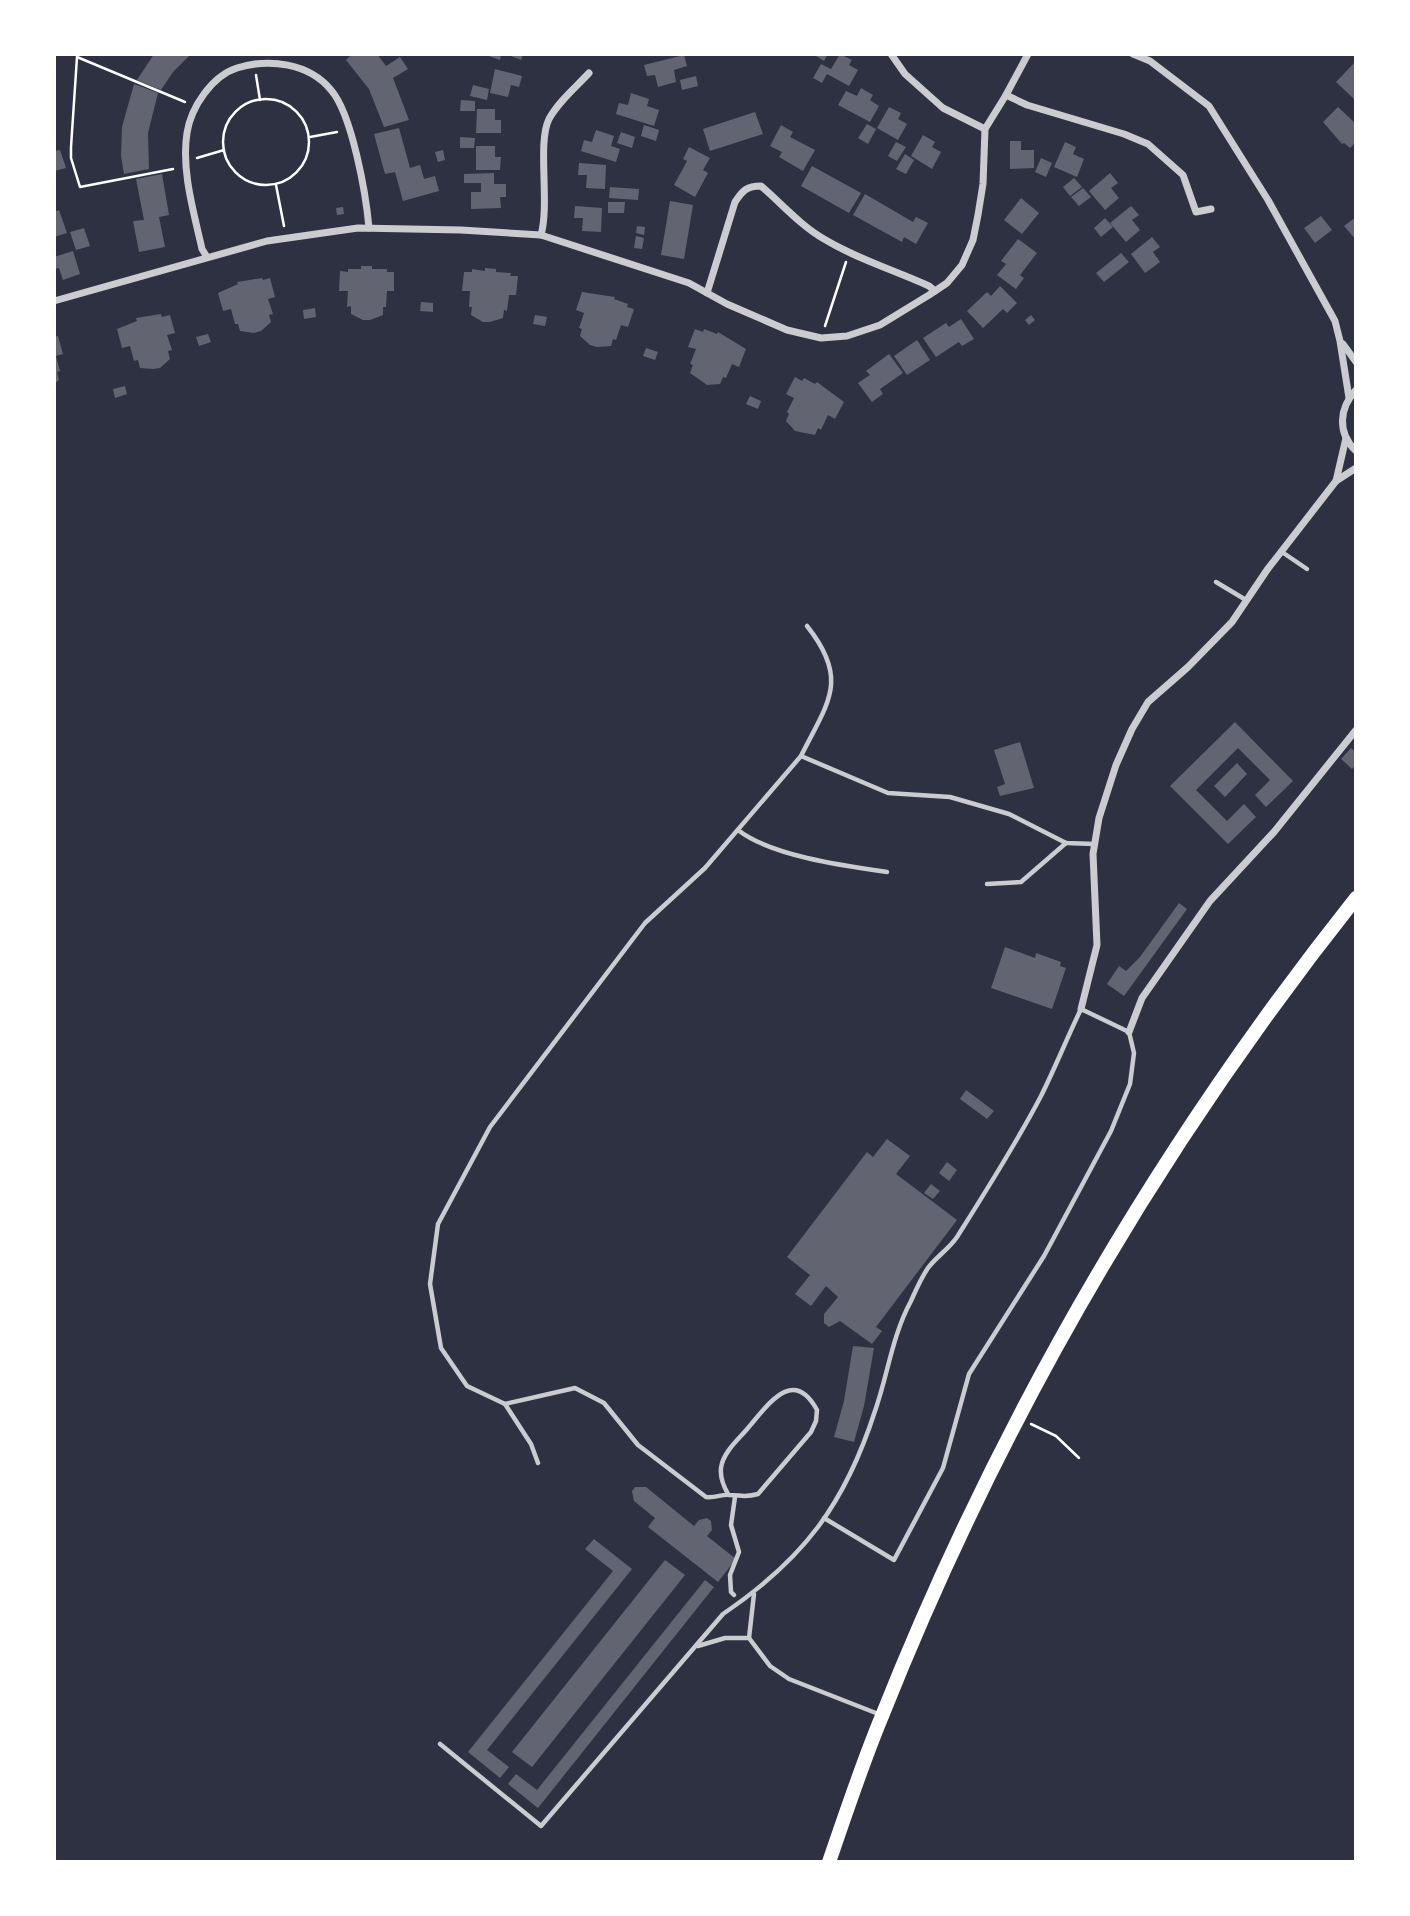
<svg xmlns="http://www.w3.org/2000/svg" width="1410" height="1916" font-family="Barlow,sans-serif">
	<style>
		.building { fill: #626471 }
		.lines { fill: none; stroke-linecap: round; stroke-linejoin: round }
		.path { stroke: #fff; stroke-width: 2.5 }
		.service { stroke: #caccd0; stroke-width: 4.5 }
		.minor { stroke: #caccd0; stroke-width: 7 }
		.primary { stroke: #fff; stroke-width: 14 }
	</style>
	<rect width="100%" height="100%" fill="#2d3142"/>
	<g class="building">
		<path d="M154 54H191L173 72 161 90 137 80Z"/>
		<path d="M352 54H377L386 66 400 57 408 69 393 78 409 120 384 127 369 89 346 60Z"/>
		<path d="M483 54H501L500 60Z"/>
		<path d="M506 54H523L521 60Z"/>
		<path d="M813 54H828L824 61Z"/>
		<path d="M840 54 852 60 849 65 858 70 849 86 827 74 822 83 813 78 821 64 831 69Z"/>
		<path d="M684 55 687 66 674 70 676 82 658 87 655 75 647 76 644 65Z"/>
		<path d="M1356 61V97L1354 99 1336 82Z"/>
		<path d="M495 69 522 76 519 87 511 85 508 97 490 93Z"/>
		<path d="M696 76 698 86 682 90 680 80Z"/>
		<path d="M134 84 158 93 148 133 149 169 124 174 121 156 122 127Z"/>
		<path d="M473 85 489 89 487 100 470 96Z"/>
		<path d="M861 88 873 95 870 100 879 106 870 122 838 105 846 91 857 96Z"/>
		<path d="M631 93 649 99 647 106 659 110 654 126 616 114 619 103 628 105Z"/>
		<path d="M461 100 475 101V111H460Z"/>
		<path d="M889 107 901 113 898 119 907 124 898 140 877 128Z"/>
		<path d="M1338 107 1356 124V142L1350 148 1344 143 1342 144 1323 122Z"/>
		<path d="M477 109H495V120H501V133H476Z"/>
		<path d="M755 112 763 134 710 151 703 129Z"/>
		<path d="M867 124 876 129 868 144 858 138Z"/>
		<path d="M644 125 659 130 656 141 641 136Z"/>
		<path d="M781 125 793 132 790 137 815 150 803 171 779 157 782 152 770 146Z"/>
		<path d="M399 128 410 168 420 165 424 179 435 176 439 191 403 201 395 172 385 174 374 134Z"/>
		<path d="M596 130 614 136 611 146 620 149 616 162 581 151 584 140 592 142Z"/>
		<path d="M621 132 635 137 632 148 617 143Z"/>
		<path d="M923 135 935 142 932 147 941 152 932 169 911 156Z"/>
		<path d="M460 137 475 138 474 148H460Z"/>
		<path d="M1010 141H1021V150H1034V168L1010 169Z"/>
		<path d="M896 142 906 147 897 161 888 156Z"/>
		<path d="M1065 142 1076 147 1073 154 1084 159 1077 177 1054 167Z"/>
		<path d="M476 146H495V157H501L500 170H476Z"/>
		<path d="M689 147 710 158 703 170 708 173 695 197 674 185 687 161 683 159Z"/>
		<path d="M60 150 66 168 54 171V151Z"/>
		<path d="M443 150 445 160 438 162 435 152Z"/>
		<path d="M905 154 914 160 906 174 896 169Z"/>
		<path d="M1041 158 1052 163 1046 177 1035 172Z"/>
		<path d="M579 163 606 165 605 189 586 188 587 175H578Z"/>
		<path d="M812 166 861 193 849 213 801 186Z"/>
		<path d="M494 173V184H506V197H500L501 208 471 209V192H481V183H464V174Z"/>
		<path d="M1110 173 1118 183 1111 188 1119 198 1105 210 1089 191Z"/>
		<path d="M162 174 169 215 159 217 165 247 139 252 133 221 144 220 136 179Z"/>
		<path d="M1074 178 1082 187 1070 196 1063 187Z"/>
		<path d="M610 187 639 189 638 200 609 198Z"/>
		<path d="M1083 188 1091 197 1079 206 1071 197Z"/>
		<path d="M865 194 913 222 916 217 928 223 916 244 904 237 902 242 853 215Z"/>
		<path d="M1021 198 1039 213 1022 234 1004 220Z"/>
		<path d="M670 201 693 205 684 259 661 255Z"/>
		<path d="M608 202H625L624 213H608Z"/>
		<path d="M575 206 602 208 601 232 582 231 583 218H574Z"/>
		<path d="M1131 206 1139 215 1132 220 1140 230 1126 242 1110 223Z"/>
		<path d="M343 207 344 214 337 215 336 208Z"/>
		<path d="M59 210 67 233 54 237V212Z"/>
		<path d="M1321 216 1332 230 1315 243 1304 228Z"/>
		<path d="M1356 217V240L1344 226Z"/>
		<path d="M1105 218 1113 227 1101 237 1094 228Z"/>
		<path d="M637 226 645 227 644 235 636 233Z"/>
		<path d="M84 228 90 246 76 250 70 232Z"/>
		<path d="M636 236 644 238 642 249 634 248Z"/>
		<path d="M1152 237 1160 247 1153 252 1160 262 1145 273 1131 254Z"/>
		<path d="M1018 239 1037 253 1020 275 1024 278 1016 289 997 275 1006 264 1001 261Z"/>
		<path d="M73 251 80 274 63 280 59 268 54 269V257Z"/>
		<path d="M1121 253 1129 262 1104 282 1096 273Z"/>
		<path d="M361 266H372V269H387V272H394V291H387L386 307H383V315L370 320H363L351 314V306L347 307 348 291H339L340 271 348 272V269H361Z"/>
		<path d="M485 268 496 269V272L511 273 510 276H518L516 295H509L507 311 504 310 503 318 490 322H483L471 315 472 307H469L470 291H462L464 272H472V269L485 271Z"/>
		<path d="M262 278 263 280 270 278 275 297 268 299 273 314 269 315 271 322 261 331 254 333 240 331 238 324H235L231 309 223 311 218 293 238 284 237 282Z"/>
		<path d="M1000 286 1017 303 1007 313 1003 309 983 328 967 311 987 292 991 296Z"/>
		<path d="M582 292 615 297 614 299 628 304 627 307 634 309 628 327 621 325 616 340 613 339 611 346 597 347 590 345 580 336 582 329 579 328 584 313 576 310Z"/>
		<path d="M421 302 433 303V312L420 311Z"/>
		<path d="M315 308 316 317 304 319 303 310Z"/>
		<path d="M161 314 162 317 170 315 175 333 167 335 172 350 168 351 170 359 160 368 153 369 140 368 138 360 134 361 130 346 122 348 117 329 137 321 136 318Z"/>
		<path d="M535 315 547 317 545 326 533 324Z"/>
		<path d="M1031 315 1035 320 1029 325 1025 320Z"/>
		<path d="M961 319 974 339 962 346 959 342 936 357 923 338 946 323 949 327Z"/>
		<path d="M695 329 703 332 704 329 717 334 718 332 746 349 739 367 732 364 726 378 723 377 720 384 707 385 690 373 693 365 690 364 696 349 688 347Z"/>
		<path d="M208 334 211 342 199 346 196 337Z"/>
		<path d="M58 336 63 354 56 356 60 371 57 372 59 380 54 384V337Z"/>
		<path d="M917 340 930 360 907 375 894 356Z"/>
		<path d="M646 348 658 352 655 360 643 356Z"/>
		<path d="M889 354 903 373 880 389 883 394 872 402 858 383 870 375 866 371Z"/>
		<path d="M795 377 802 381 804 378 815 384 817 382 844 402 835 419 828 415 821 430 818 428 815 435 795 431 786 421 789 414 787 412 794 398 786 394Z"/>
		<path d="M125 386 127 394 115 398 113 389Z"/>
		<path d="M750 396 761 401 758 409 746 404Z"/>
		<path d="M1235 722 1293 781 1266 807 1255 795 1270 780 1238 748 1196 790 1227 821 1244 804 1256 817 1228 844 1170 786Z"/>
		<path d="M1020 742 1034 788 1000 796 997 787 1005 784 994 750Z"/>
		<path d="M1351 748 1356 752V765L1352 769 1341 759Z"/>
		<path d="M1237 763 1247 774 1225 797 1214 786Z"/>
		<path d="M1179 903 1187 909 1124 996 1107 984 1119 966 1126 971 1140 957Z"/>
		<path d="M1005 947 1035 958 1036 953 1061 962 1060 966 1066 968 1052 1009 991 988Z"/>
		<path d="M966 1090 994 1111 987 1119 960 1099Z"/>
		<path d="M887 1139 910 1156 896 1174 957 1220 876 1327 882 1331 872 1344 840 1321 829 1327 824 1323V1314L838 1297 826 1286 811 1306 795 1294 810 1275 787 1257 867 1152 873 1157Z"/>
		<path d="M947 1162 957 1170 949 1181 939 1173Z"/>
		<path d="M931 1184 940 1191 933 1199 924 1193Z"/>
		<path d="M853 1346 874 1348 864 1406 854 1442 834 1437 844 1401Z"/>
		<path d="M635 1487H646L694 1526 699 1520 707 1518 711 1521 712 1530 707 1536 736 1559 718 1582 648 1527 655 1518 634 1501 632 1491Z"/>
		<path d="M594 1539 632 1569 487 1750 509 1767 500 1778 468 1752 613 1571 585 1549Z"/>
		<path d="M665 1560 685 1575 532 1767 512 1752Z"/>
		<path d="M705 1580 714 1587 538 1808 508 1784 516 1774 537 1790Z"/>
	</g>
	<g class="lines">
		<g class="path">
			<path d="M256 75 260 100"/>
			<circle cx="266" cy="142" r="43"/>
			<path d="M310 137 337 132"/>
			<path d="M197 158 224 150"/>
			<path d="M173 169 80 187 71 158V147L77 57 185 102"/>
			<path d="M276 185 284 226"/>
			<path d="M825 326 846 262"/>
			<path d="M1031 1424 1056 1436 1079 1458"/>
		</g>
		<g class="service">
			<path d="M1282 552 1307 569"/>
			<path d="M1216 582 1246 600"/>
			<path d="M801 756C828 702 850 680 807 626"/>
			<path d="M738 830C771 856 845 866 887 872"/>
			<path d="M987 884 1021 882 1066 843"/>
			<path d="M505 1404 575 1388 604 1403 638 1445 706 1497C716 1498 722 1494 729 1495 741 1495 745 1498 758 1494L811 1432 816 1421 817 1410C793 1366 768 1405 748 1428 739 1439 723 1452 721 1468 720 1477 724 1487 728 1494"/>
			<path d="M538 1463 531 1444 505 1404 467 1386 441 1348 430 1284 438 1224 490 1127 645 923 705 868 801 756 888 793 950 797 1009 814 1066 843 1094 844"/>
			<path d="M734 1595 731 1592 730 1575 739 1552 731 1525 735 1497"/>
			<path d="M749 1638 754 1594"/>
			<path d="M698 1646 725 1638H749L770 1666 789 1679 881 1715"/>
			<path d="M440 1744 541 1826 723 1614C804 1559 845 1504 875 1411 888 1374 892 1336 911 1301 916 1290 921 1278 928 1268 936 1257 949 1249 957 1237 986 1191 1016 1144 1041 1096 1055 1068 1067 1038 1081 1009L1129 1032 1134 1053 1130 1084 1111 1131 1044 1256 969 1374 943 1468 894 1560 824 1518"/>
		</g>
		<g class="minor">
			<path d="M891 54 905 74 943 108 985 129"/>
			<path d="M1133 54 1150 61 1209 106 1268 200 1335 321 1340 341 1349 398"/>
			<path d="M1006 95 1027 105 1124 134 1148 144 1183 175 1196 212 1211 209"/>
			<path d="M541 235C550 203 537 143 549 119 558 102 576 87 589 73"/>
			<path d="M207 257 202 249C194 213 181 170 187 133 191 107 212 76 237 68 269 58 309 63 331 90 352 114 366 194 369 228"/>
			<path d="M707 293 735 202C743 190 747 186 761 186 782 204 800 225 824 239 857 259 894 270 929 286L935 291"/>
			<path d="M54 301 267 241 358 228 461 230 541 235 689 283 727 304 787 330 821 338 847 336 880 325 929 295 947 283 962 265 973 240 978 215 983 184 985 129 1006 95 1028 54"/>
			<path d="M1343 344 1356 362"/>
			<path d="M1356 390C1339 408 1337 433 1356 451"/>
			<path d="M1336 481 1346 438"/>
			<path d="M1081 1009 1097 945 1093 854 1099 818 1116 765 1132 729 1148 702 1188 667 1232 622 1267 570 1336 481 1356 468"/>
			<path d="M1129 1032 1142 998 1210 901 1274 832 1356 730"/>
		</g>
		<path class="primary" d="M829 1862C846 1813 862 1764 882 1716 999 1422 1159 1146 1356 898"/>
	</g>
	<rect width="1410" height="1916" fill="none" stroke="#ffffff" stroke-width="112"/>
</svg>
